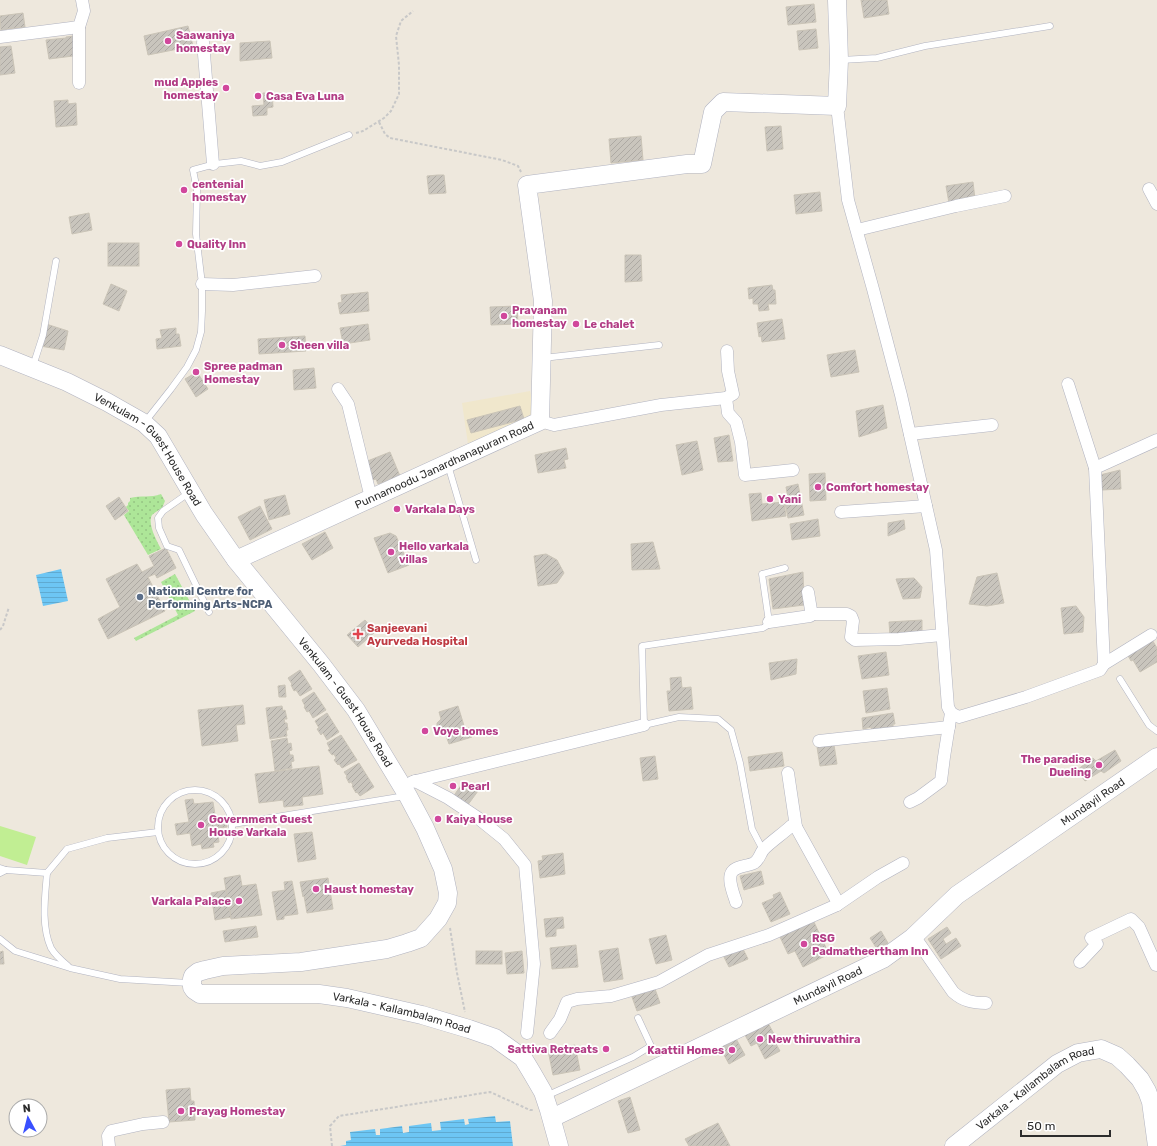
<svg xmlns="http://www.w3.org/2000/svg" width="1157" height="1146" font-family="Rubik,sans-serif">
	<style>
		.education { fill: #f0e7cc }
		.grass { fill: url(#grass-dots) }
		.pitch { fill: #c1ee93 }
		.water { fill: url(#water-rules) }
		.building { fill: url(#building-hatch); stroke: #cac4b7 }
		.lines { fill: none; stroke-linecap: round; stroke-linejoin: round }
		.lane-casing { stroke: #b1b3c0; stroke-width: 7 }
		.street-casing { stroke: #b1b3c0; stroke-width: 13 }
		.secondary-casing { stroke: #b1b3c0; stroke-width: 19 }
		.path { stroke: #c8c8c8; stroke-width: 2; stroke-dasharray: 3 2; stroke-linecap: butt }
		.lane { stroke: #fff; stroke-width: 6 }
		.street { stroke: #fff; stroke-width: 12 }
		.secondary { stroke: #fff; stroke-width: 18 }
		.hotel-dot { fill: #d1479c; stroke: #fff; stroke-width: 1.5 }
		.service-dot { fill: #5c6f8a; stroke: #fff; stroke-width: 1.5 }
		.health-dot { fill: #e0444e; stroke: #fff; stroke-width: 1.5 }
		.labels { text-anchor: middle; stroke-width: 3.5; stroke-linejoin: round; paint-order: stroke }
		.hotel-label { font-size: 11px; font-weight: bold; fill: #b23c85; stroke: #fff; text-anchor: start }
		.street-label { font-size: 11px; fill: #2c2c2c; stroke: #fff }
		.service-label { font-size: 11px; font-weight: bold; fill: #4e5e75; stroke: #fff; text-anchor: start }
		.health-label { font-size: 11px; font-weight: bold; fill: #be3a42; stroke: #fff; text-anchor: start }
	</style>
	<defs>
		<pattern id="grass-dots" width="8" height="8" patternUnits="userSpaceOnUse"><rect width="8" height="8" fill="#ade698"/><path d="M2 2h.1M6 6h.1" fill="none" stroke="#95c583" stroke-width="1.8" stroke-linecap="round"/></pattern>
		<pattern id="water-rules" width="6" height="5" patternUnits="userSpaceOnUse"><rect width="6" height="5" fill="#6dc6f4"/><path d="M0 2.5h6" fill="none" stroke="#5faad1"/></pattern>
		<pattern id="building-hatch" width="6" height="6" patternUnits="userSpaceOnUse"><rect width="6" height="6" fill="#c9c5bd"/><path d="M-1 1l2-2M0 6l6-6M5 7l2-2" fill="none" stroke="#ada9a3"/></pattern>
	</defs>
	<rect width="100%" height="100%" fill="#eee8dd"/>
	<path class="education" d="M530 391 538 421 469 451 462 403Z"/>
	<g class="grass">
		<path d="M161 494 165 501 162 508C159 510 155 512 152 515 147 524 157 541 161 549L148 555 124 515 129 511 126 507 128 505V503L130 501V498C140 495 151 498 161 494Z"/>
		<path d="M175 574 195 611 136 641 134 638 178 615 161 582Z"/>
	</g>
	<path class="pitch" d="M0 826 36 837 27 865 0 856Z"/>
	<g class="water">
		<path d="M61 569 68 601 43 606 36 575Z"/>
		<path d="M495 1116 496 1122 510 1121 513 1146H340L346 1145V1141L351 1140 350 1132 375 1129 376 1135H380V1129L402 1126 403 1133 409 1132V1126L431 1123 432 1131 441 1130 440 1122 464 1119 465 1125 469 1124 468 1119Z"/>
	</g>
	<g class="building">
		<path d="M861 0H887L889 14 864 18Z"/>
		<path d="M814 4 816 22 788 25 786 7Z"/>
		<path d="M23 13 25 27 6 29 7 32H1L0 16Z"/>
		<path d="M188 26 193 46 148 55 144 36Z"/>
		<path d="M816 29 818 48 799 50 797 31Z"/>
		<path d="M74 36 76 48 72 49 73 56 49 59 46 40 66 38V37Z"/>
		<path d="M270 41 272 58 240 61V43Z"/>
		<path d="M11 46 15 73 0 75V47Z"/>
		<path d="M263 93H272L273 107 267 108V115L253 116 252 106 264 105Z"/>
		<path d="M68 100V104L76 103 77 125 56 127 54 101Z"/>
		<path d="M781 126 783 149 767 151 765 127Z"/>
		<path d="M641 136 643 160 611 163 609 139Z"/>
		<path d="M438 175H444L446 193 429 194 427 176Z"/>
		<path d="M973 182 975 199 949 203 946 186Z"/>
		<path d="M820 192 822 211 796 214 794 195Z"/>
		<path d="M89 213 92 230 72 234 69 217Z"/>
		<rect x="108" y="243" width="31" height="23"/>
		<path d="M625 255H641L642 281 625 282Z"/>
		<path d="M111 284 127 291 119 311 103 304Z"/>
		<path d="M772 285 773 290H775L776 304H768L769 310 759 311 758 304H753V298L749 299 748 288Z"/>
		<path d="M368 292 369 311 340 314 338 303 342 302 341 295Z"/>
		<path d="M517 306 518 324 491 325 490 307Z"/>
		<path d="M782 319 785 339 762 342 761 336 759 337 757 323Z"/>
		<path d="M46 324 68 331 64 350 40 346Z"/>
		<path d="M368 324 370 340 343 344 340 328Z"/>
		<path d="M176 328V334H179L181 346 157 349 156 339 162 338 160 330Z"/>
		<path d="M305 336 306 351 259 354 258 339Z"/>
		<path d="M855 350 859 372 831 377 827 355Z"/>
		<path d="M314 368 316 388 294 390 293 370Z"/>
		<path d="M197 372 208 389 196 397 185 379Z"/>
		<path d="M883 405 887 428 859 437 856 411Z"/>
		<path d="M520 406 524 419 471 433 467 420Z"/>
		<path d="M729 435 733 461 718 462 714 438Z"/>
		<path d="M697 441 703 470 682 475 676 445Z"/>
		<path d="M566 448 568 459 564 460 566 468 538 473 535 455Z"/>
		<path d="M390 452 400 476 378 484 376 479 372 480 365 462Z"/>
		<path d="M1120 470 1121 489 1102 490 1100 475Z"/>
		<path d="M825 473 826 500 810 501 809 474Z"/>
		<path d="M798 484 804 515 788 518 785 503H789L786 487Z"/>
		<path d="M761 493 762 504 784 502 786 516 752 521 749 494Z"/>
		<path d="M285 495 290 514 269 520 264 500Z"/>
		<path d="M119 497 128 511 115 520 106 506Z"/>
		<path d="M260 506 272 529 250 540 238 517Z"/>
		<path d="M818 519 820 536 792 540 790 524Z"/>
		<path d="M904 520 905 529 888 536V523Z"/>
		<path d="M325 532 333 548 312 560 302 544Z"/>
		<path d="M390 533 396 536 409 565 388 573 374 538Z"/>
		<path d="M653 542 660 569 632 570 631 544Z"/>
		<path d="M166 548 176 568 157 578 155 574 148 577 165 611 108 639 98 619 120 607 106 579 137 564 142 572 154 566 149 556Z"/>
		<path d="M546 554 557 560 564 573 557 583 538 586 534 556Z"/>
		<path d="M803 572 804 605 773 609 769 579Z"/>
		<path d="M997 573 1004 603 987 606 969 604 977 577Z"/>
		<path d="M914 578 922 587 920 598 903 599 896 579Z"/>
		<path d="M1076 606 1084 617 1083 632 1064 634 1061 608Z"/>
		<path d="M365 620 375 632 358 647 347 635Z"/>
		<path d="M922 620V632L890 636 889 622Z"/>
		<path d="M1151 638 1157 648V662L1140 672 1133 660 1131 661 1126 652Z"/>
		<path d="M886 652 889 675 862 679 858 656Z"/>
		<path d="M797 659 796 674 771 680 769 663Z"/>
		<path d="M300 670 312 689 300 696 296 690 294 691 291 685 292 684 288 678Z"/>
		<path d="M681 677 682 688 691 687 693 709 669 711 667 691H671L670 678Z"/>
		<path d="M285 685 286 697H279L278 686Z"/>
		<path d="M887 688 890 709 866 713 863 691Z"/>
		<path d="M314 692 326 710 313 718 309 711 307 712 304 707 305 706 302 700Z"/>
		<path d="M243 705 245 724 236 725 238 741 202 746 198 710Z"/>
		<path d="M282 706 283 711 285 710 287 719H284L285 723H287L288 730H286L287 736 270 739 266 708Z"/>
		<path d="M458 706 465 729 469 728 472 737 449 744 445 733H441L437 728V723L441 719 439 712Z"/>
		<path d="M327 713 339 732 327 740 323 733 321 735 317 729 319 728 315 721Z"/>
		<path d="M893 713 895 724H893V728L872 731 871 727 863 729 862 718Z"/>
		<path d="M341 735 357 760 342 768 339 764 338 765 334 760 336 758 334 754 332 755 328 750 330 749 327 743Z"/>
		<path d="M287 738 288 744 291 743 292 750 289 751 290 755H293L294 761 291 762 292 768 275 771 271 741Z"/>
		<path d="M834 745 837 764 820 766 817 747Z"/>
		<path d="M1115 750 1121 761 1104 773 1101 771 1085 781 1077 770 1093 758 1096 761Z"/>
		<path d="M782 752 784 766 750 771 748 757Z"/>
		<path d="M655 756 658 779 643 781 640 758Z"/>
		<path d="M359 763 374 787 360 796 357 792 356 793 352 786 353 785 351 782 349 783 346 777 347 776 344 772Z"/>
		<path d="M319 766 323 794 302 797 303 805 284 807 283 800 259 803 255 774Z"/>
		<path d="M464 781 478 791 467 806 453 797Z"/>
		<path d="M193 799 194 804 213 802 216 821 226 820 227 827 217 828 219 842 213 843 214 847 202 849 201 844 192 846 190 833 177 835 175 824 189 822 185 800Z"/>
		<path d="M312 832 316 859 298 862 294 834Z"/>
		<path d="M563 853 565 874 540 878 538 861 543 860 542 856Z"/>
		<path d="M761 871 764 884 744 890 740 876Z"/>
		<path d="M240 875 242 886 256 884 262 915 231 919 224 878Z"/>
		<path d="M328 878 333 909 307 913 304 896 303 897 300 882Z"/>
		<path d="M292 881 298 914 284 916V919L277 920 272 892 285 890 284 882Z"/>
		<path d="M226 890 231 917 215 920 211 893Z"/>
		<path d="M780 892 790 914 771 922 762 903 774 898 773 895Z"/>
		<path d="M563 917 564 928 556 929V936L546 937 544 919Z"/>
		<path d="M813 920 829 954 803 967 795 951 788 954 780 937Z"/>
		<path d="M256 926 258 937 225 942 223 931Z"/>
		<path d="M947 927 951 933 943 939 946 944 956 938 961 946 941 959 928 939Z"/>
		<path d="M881 931 888 943 877 949 870 938Z"/>
		<path d="M666 935 672 960 656 964 649 939Z"/>
		<path d="M576 945 578 967 552 969 550 948Z"/>
		<path d="M742 947 748 959 729 967 723 955Z"/>
		<path d="M618 948 623 979 604 982 599 951Z"/>
		<path d="M3 951 4 964H0V952Z"/>
		<rect x="476" y="951" width="26" height="13"/>
		<path d="M522 951 524 973 507 974 505 953Z"/>
		<path d="M655 989 660 1003 637 1011 632 997Z"/>
		<path d="M768 1023 774 1034 771 1035 780 1051 765 1059 757 1043 751 1046 745 1035Z"/>
		<path d="M734 1035 745 1055 729 1064 718 1044Z"/>
		<path d="M575 1045 580 1070 553 1075 548 1050Z"/>
		<path d="M190 1088 191 1101H194L195 1120 169 1122 166 1090Z"/>
		<path d="M630 1097 640 1130 628 1133 618 1101Z"/>
		<path d="M718 1123 730 1146H689L685 1139Z"/>
	</g>
	<g class="lines">
		<g class="lane-casing">
			<g id="lane">
				<path d="M841 60 877 58 925 46 1050 26"/>
				<path d="M543 358 659 345"/>
				<path d="M33 366 43 335 56 261"/>
				<path d="M145 422 171 389 187 367 196 350 201 332 202 311V284L196 234 197 190 193 170 215 164 241 161 260 166 282 162 349 135"/>
				<path d="M448 465 476 560"/>
				<path d="M190 492 163 511 158 518 159 528 167 546 179 550 209 612"/>
				<path d="M1120 679 1149 725 1157 731"/>
				<circle cx="195" cy="827" r="37"/>
				<path d="M233 824 405 796"/>
				<path d="M763 850 752 829 740 763 731 730 718 719 679 717 644 725 642 646 763 628 768 625 769 622 762 574 785 568"/>
				<path d="M0 868 6 870 0 873"/>
				<path d="M6 870 47 873 67 849 107 838 158 832"/>
				<path d="M47 873C45 897 41 926 51 948 55 955 62 961 68 966"/>
				<path d="M0 939 15 951 70 968 120 979 189 983"/>
				<path d="M546 1096 633 1057 651 1046 638 1018"/>
			</g>
		</g>
		<g class="street-casing">
			<g id="street">
				<path d="M0 37 79 27 84 11 82 0"/>
				<path d="M203 42 213 164"/>
				<path d="M79 83V27"/>
				<path d="M837 106 848 200 873 289 901 395 936 550 948 707 951 713 944 757 941 781 918 798 910 802"/>
				<path d="M1149 189 1157 204"/>
				<path d="M857 230 956 206 1005 196"/>
				<path d="M202 284 233 285 315 276"/>
				<path d="M1068 384 1095 468"/>
				<path d="M338 389 348 404 371 498"/>
				<path d="M726 398 728 413 736 422 741 442 745 475 793 470"/>
				<path d="M540 421 554 425 661 405 726 398 733 394 728 371 727 351"/>
				<path d="M910 434 992 425"/>
				<path d="M841 512 926 506"/>
				<path d="M808 592 811 610 812 613 815 614H847L851 616 853 621 851 637 855 640 899 639 942 635"/>
				<path d="M769 622 810 616 813 614"/>
				<path d="M1104 664 1151 635"/>
				<path d="M951 713 959 717 1026 697 1100 670 1104 664 1095 468 1157 440"/>
				<path d="M819 741 949 727"/>
				<path d="M788 773 796 827"/>
				<path d="M415 781 448 798 478 818 504 839 525 865 534 964 527 1033"/>
				<path d="M412 782 644 725"/>
				<path d="M837 905 878 877 903 863"/>
				<path d="M914 936 953 992C963 1001 973 1003 986 1003"/>
				<path d="M1080 962 1097 944 1091 938 1131 919 1139 927 1156 965"/>
				<path d="M550 1033 560 1019 567 1002 577 999 611 996 659 982 708 955 769 935 837 905V901L796 827 791 826C784 833 769 843 763 850 760 854 759 860 754 863 748 866 736 866 732 872 727 879 734 895 736 902"/>
				<path d="M109 1146 108 1136 111 1131 143 1124 163 1122"/>
			</g>
		</g>
		<g class="secondary-casing">
			<g id="secondary">
				<path id="s1" d="M0 355 67 382 107 402 144 423 158 436 204 514 236 560 321 664 356 710 408 796 425 828 443 869 448 893 447 903 438 919 421 938 407 943 387 949 301 962 223 966 205 970 198 972 193 976 192 979V987L194 990 200 994H319L347 998 422 1015 469 1029 495 1038 523 1058 532 1073 543 1092 549 1110 559 1146"/>
				<path id="s2" d="M236 560 540 421 543 301 527 185 687 164H702L713 112 723 102 837 106 839 60 837 0"/>
				<path id="s3" d="M552 1118 883 959 912 938 957 895 1157 757"/>
				<path id="s4" d="M954 1146 1057 1064 1078 1053 1101 1049 1117 1056 1127 1065 1140 1079 1147 1091 1151 1102 1157 1146"/>
			</g>
		</g>
		<g class="path">
			<path d="M379 122 385 134 390 138 502 160 518 166 521 172"/>
			<path d="M356 133 363 131 384 118 391 111 399 94V65L396 36 401 21 413 11"/>
			<path d="M0 630 3 626 9 607"/>
			<path d="M450 928 457 973 465 1012"/>
			<path d="M332 1146 330 1126 339 1116 490 1092 530 1110H534"/>
		</g>
		<use href="#lane" class="lane"/>
		<use href="#street" class="street"/>
		<use href="#secondary" class="secondary"/>
	</g>
	<g class="hotel-dot">
		<circle cx="168" cy="41" r="4"/>
		<circle cx="226" cy="88" r="4"/>
		<circle cx="258" cy="96" r="4"/>
		<circle cx="184" cy="190" r="4"/>
		<circle cx="179" cy="244" r="4"/>
		<circle cx="504" cy="316" r="4"/>
		<circle cx="576" cy="324" r="4"/>
		<circle cx="282" cy="345" r="4"/>
		<circle cx="196" cy="372" r="4"/>
		<circle cx="818" cy="487" r="4"/>
		<circle cx="770" cy="499" r="4"/>
		<circle cx="397" cy="509" r="4"/>
		<circle cx="391" cy="552" r="4"/>
		<circle cx="425" cy="731" r="4"/>
		<circle cx="1099" cy="765" r="4"/>
		<circle cx="453" cy="786" r="4"/>
		<circle cx="438" cy="819" r="4"/>
		<circle cx="201" cy="825" r="4"/>
		<circle cx="316" cy="889" r="4"/>
		<circle cx="239" cy="901" r="4"/>
		<circle cx="804" cy="944" r="4"/>
		<circle cx="760" cy="1039" r="4"/>
		<circle cx="606" cy="1049" r="4"/>
		<circle cx="732" cy="1050" r="4"/>
		<circle cx="181" cy="1111" r="4"/>
	</g>
	<circle class="service-dot" cx="140" cy="597" r="4"/>
	<path class="health-dot" d="M356 628h4v4h4v4h-4v4h-4v-4h-4v-4h4z"/>
	<g class="labels">
		<g class="hotel-label">
			<text x="176" y="39">Saawaniya<tspan x="176" dy="13">homestay</tspan></text>
			<text x="218" y="86" text-anchor="end">mud Apples<tspan x="218" dy="13">homestay</tspan></text>
			<text x="266" y="100">Casa Eva Luna</text>
			<text x="192" y="188">centenial<tspan x="192" dy="13">homestay</tspan></text>
			<text x="187" y="248">Quality Inn</text>
			<text x="512" y="314">Pravanam<tspan x="512" dy="13">homestay</tspan></text>
			<text x="584" y="328">Le chalet</text>
			<text x="290" y="349">Sheen villa</text>
			<text x="204" y="370">Spree padman<tspan x="204" dy="13">Homestay</tspan></text>
			<text x="826" y="491">Comfort homestay</text>
			<text x="778" y="503">Yani</text>
			<text x="405" y="513">Varkala Days</text>
			<text x="399" y="550">Hello varkala<tspan x="399" dy="13">villas</tspan></text>
			<text x="433" y="735">Voye homes</text>
			<text x="1091" y="763" text-anchor="end">The paradise<tspan x="1091" dy="13">Dueling</tspan></text>
			<text x="461" y="790">Pearl</text>
			<text x="209" y="823">Government Guest<tspan x="209" dy="13">House Varkala</tspan></text>
			<text x="446" y="823">Kaiya House</text>
			<text x="324" y="893">Haust homestay</text>
			<text x="231" y="905" text-anchor="end">Varkala Palace</text>
			<text x="812" y="942">RSG<tspan x="812" dy="13">Padmatheertham Inn</tspan></text>
			<text x="768" y="1043">New thiruvathira</text>
			<text x="598" y="1053" text-anchor="end">Sattiva Retreats</text>
			<text x="724" y="1054" text-anchor="end">Kaattil Homes</text>
			<text x="189" y="1115">Prayag Homestay</text>
		</g>
		<g class="street-label">
			<text dy="4" stroke="none"><textPath href="#s1" startOffset="181">Venkulam - Guest House Road</textPath></text>
			<text dy="4" stroke="none"><textPath href="#s2" startOffset="229">Punnamoodu Janardhanapuram Road</textPath></text>
			<text dy="4" stroke="none"><textPath href="#s1" startOffset="505">Venkulam - Guest House Road</textPath></text>
			<text dy="4" stroke="none"><textPath href="#s3" startOffset="630">Mundayil Road</textPath></text>
			<text dy="4" stroke="none"><textPath href="#s3" startOffset="306">Mundayil Road</textPath></text>
			<text dy="4" stroke="none"><textPath href="#s1" startOffset="1236">Varkala - Kallambalam Road</textPath></text>
			<text dy="4" stroke="none"><textPath href="#s4" startOffset="101">Varkala - Kallambalam Road</textPath></text>
		</g>
		<g class="service-label">
			<text x="148" y="595">National Centre for<tspan x="148" dy="13">Performing Arts-NCPA</tspan></text>
		</g>
		<g class="health-label">
			<text x="367" y="632">Sanjeevani<tspan x="367" dy="13">Ayurveda Hospital</tspan></text>
		</g>
	</g>
	<g transform="translate(28 1118) rotate(353)"><circle r="19" fill="#ffffff" stroke="#ababab"/>
	<path d="M0-3L7 15L0 10L-7 15Z" fill="#3950ff"/>
	<text y="-6" font-size="11" font-weight="bold" text-anchor="middle" fill="#2c2c2c">N</text>
	</g>
	<path d="M1021 1130v6h89v-6" fill="none" stroke="#2c2c2c" stroke-width="2"/>
	<text x="1027" y="1130" font-size="12" fill="#2c2c2c" stroke="#ffffff" stroke-width="3" paint-order="stroke">50 m</text>
</svg>
